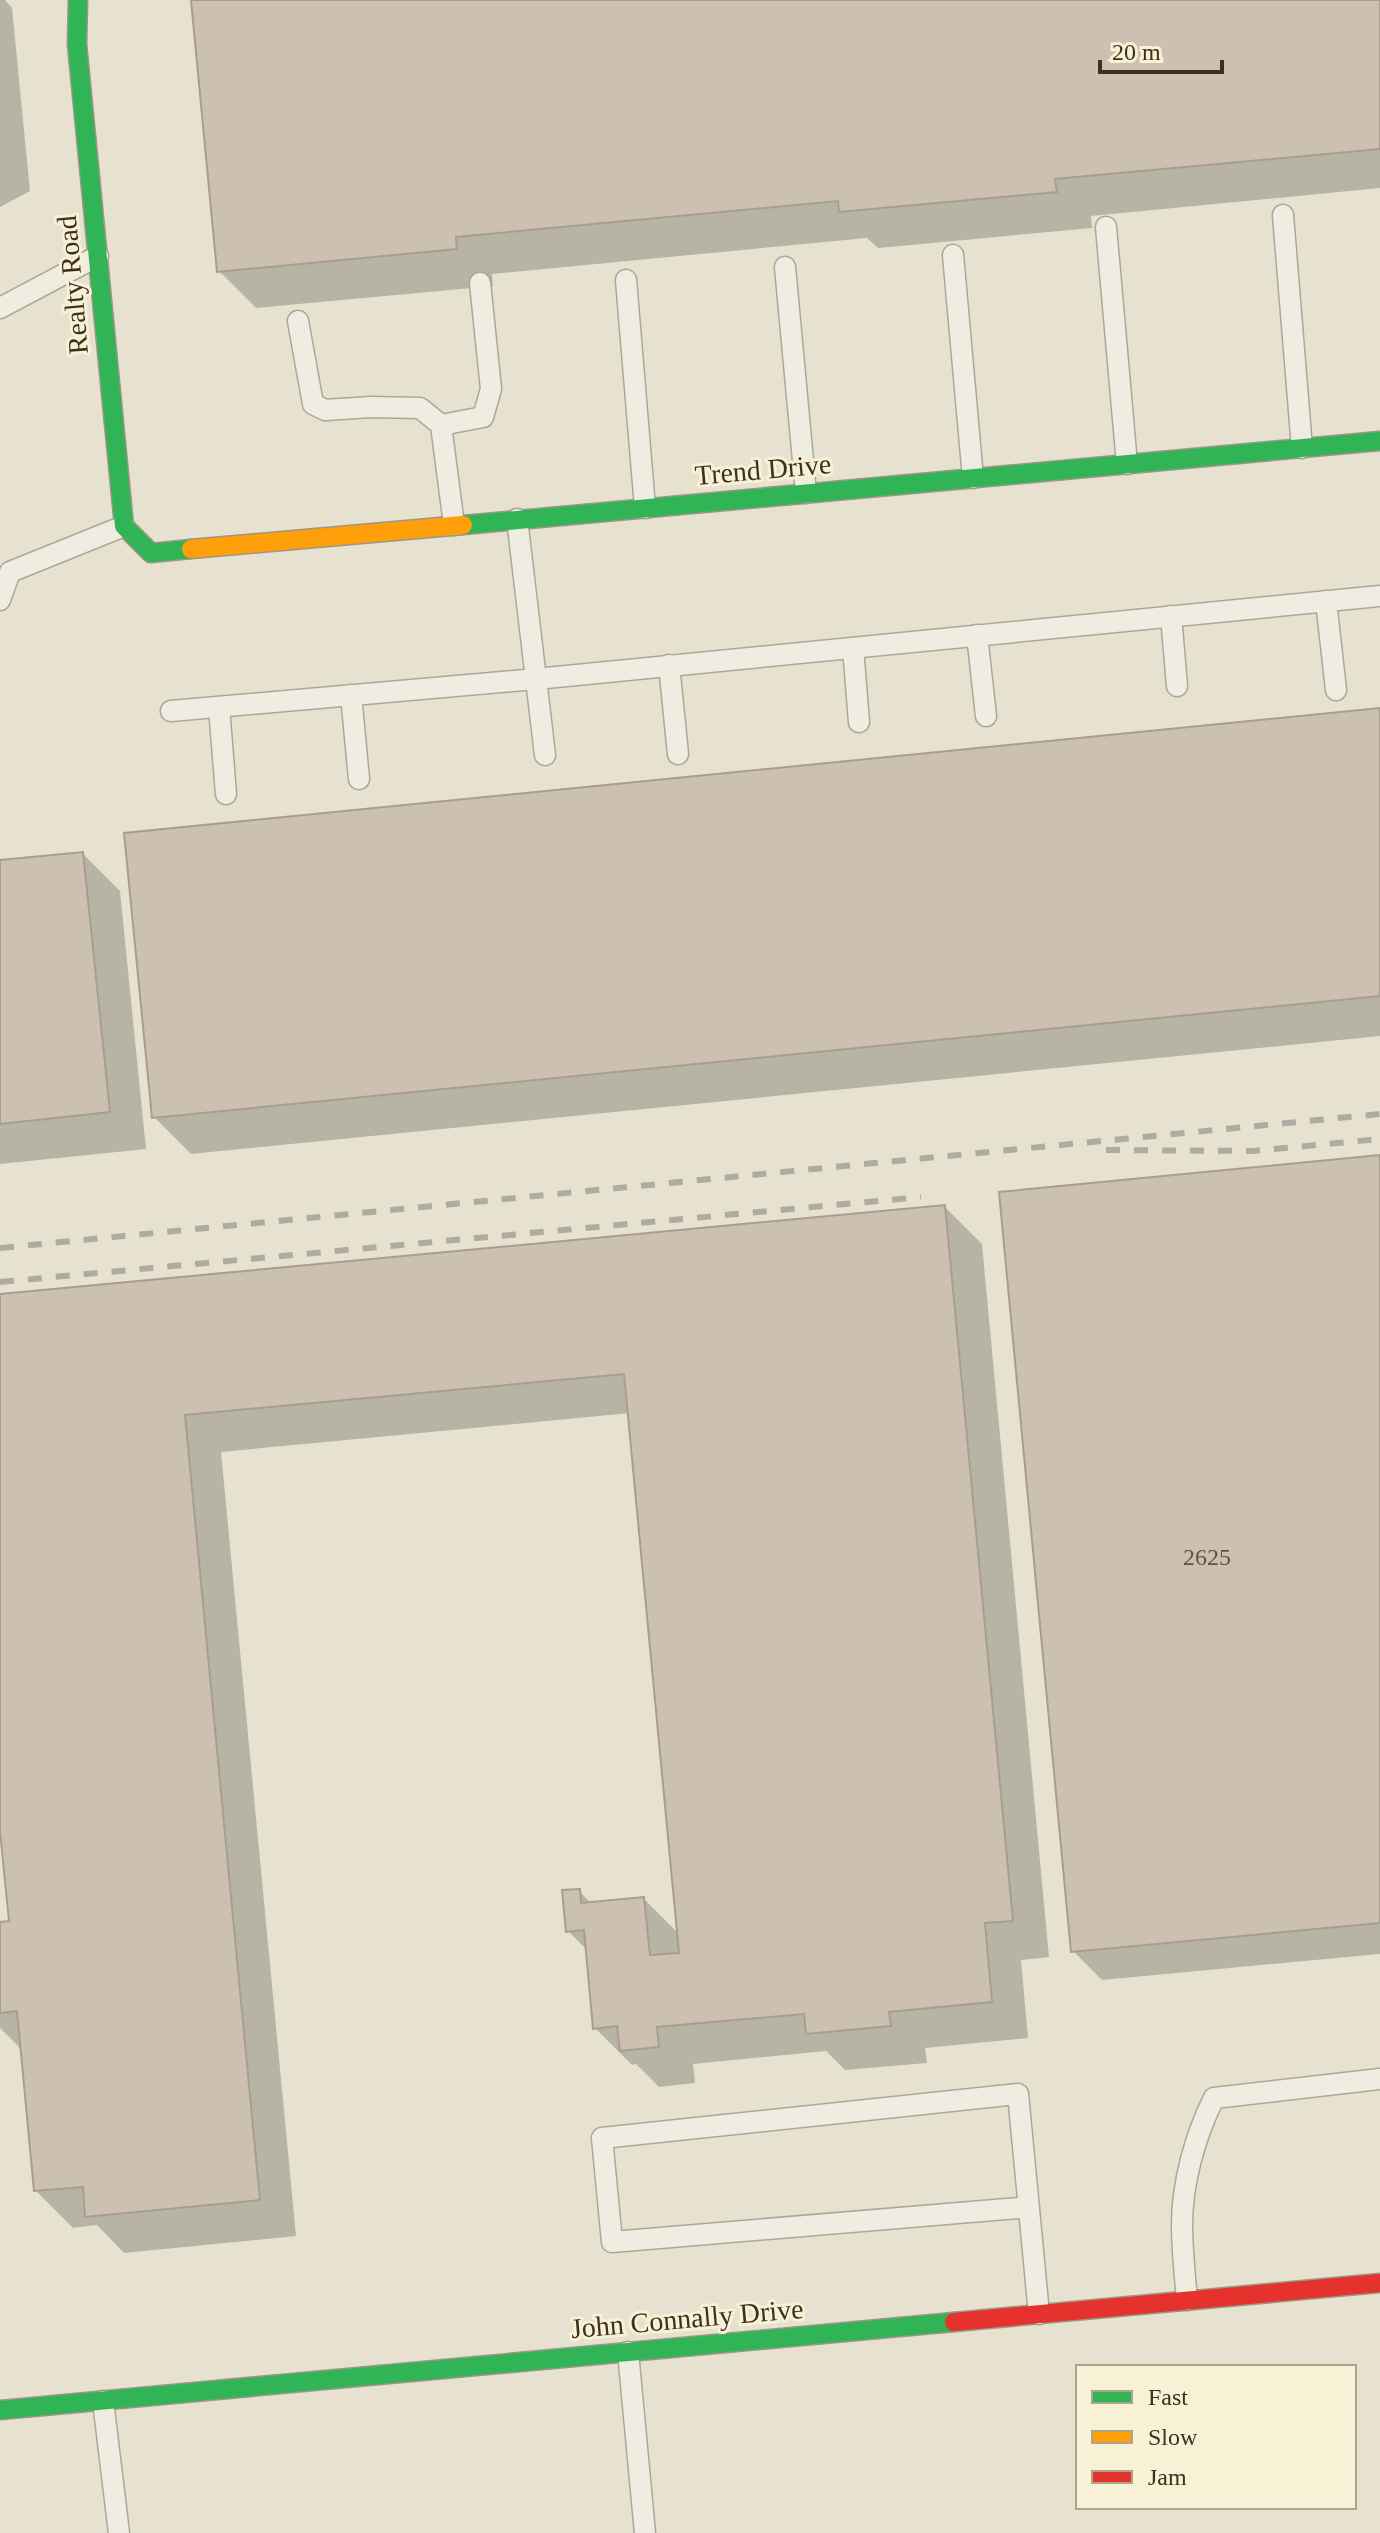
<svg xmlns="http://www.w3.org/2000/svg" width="1380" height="2533" font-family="'Times New Roman',serif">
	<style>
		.shadow { fill: #0003 }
		.building { fill: #ccc0b0; stroke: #a89e8e; stroke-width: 2 }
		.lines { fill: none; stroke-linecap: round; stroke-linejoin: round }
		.lane-casing { stroke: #ada798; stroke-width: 23 }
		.fast-casing { stroke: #9c9688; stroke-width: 21 }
		.slow-casing { stroke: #9c9688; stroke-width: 21 }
		.jam-casing { stroke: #9c9688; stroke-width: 21 }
		.lane { stroke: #efece2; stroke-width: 20 }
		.fast { stroke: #30b455; stroke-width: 18 }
		.slow { stroke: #ff9f0a; stroke-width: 18 }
		.jam { stroke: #e5322d; stroke-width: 18 }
		.rail { stroke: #afaba1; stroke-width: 6; stroke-dasharray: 14 14; stroke-linecap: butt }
		.labels { text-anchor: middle; stroke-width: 6; stroke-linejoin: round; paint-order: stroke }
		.number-label { font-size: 24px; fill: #615442 }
		.street-label { font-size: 28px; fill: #3d301e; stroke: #f8f1d6 }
	</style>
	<rect width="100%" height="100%" fill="#e7e2cf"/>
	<g class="shadow">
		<path d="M0 0H5L12 8 30 191 0 207Z"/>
		<path d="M193 0H1380V188L1091 216 1092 228 878 248 867 238 492 274 493 286 256 308 219 271Z"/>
		<path d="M1380 710V1036L191 1154 154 1117Z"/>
		<path d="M83 854 120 891 146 1149 0 1164V862Z"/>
		<path d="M1380 1157V1954L1102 1980 1073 1951Z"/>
		<path d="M945 1207 982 1244 1049 1957 1021 1960 1028 2038 925 2048 927 2063 845 2070 826 2051 693 2064 695 2083 659 2087 636 2064 632 2065 595 2028 588 1951 568 1931 579 1891 592 1904 644 1899 679 1934 630 1413 221 1452 296 2236 124 2253 97 2225 73 2228 36 2191 23 2051 0 2028V1924L11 1923 0 1830V1296Z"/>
	</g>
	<g class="building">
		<path d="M191 0H1380V149L1055 179 1057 192 839 212 838 201 456 237 457 249 217 272Z"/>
		<path d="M1380 708V996L152 1118 124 833Z"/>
		<path d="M83 852 110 1112 0 1124V860Z"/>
		<path d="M1380 1155V1923L1071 1952 999 1192Z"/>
		<path d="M945 1205 1013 1921 985 1923 992 2002 889 2012 891 2026 806 2034 804 2014 657 2027 659 2047 620 2051 617 2026 593 2029 584 1930 566 1932 562 1890 580 1889 581 1903 644 1897 650 1955 679 1953 624 1374 185 1415 260 2200 85 2217 83 2187 34 2191 17 2011 0 2013V1922L9 1921 0 1831V1294Z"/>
	</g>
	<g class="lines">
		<g class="lane-casing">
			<g id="lane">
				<path d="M1283 215 1302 448"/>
				<path d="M1106 227 1127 464"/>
				<path d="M953 255 973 478"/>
				<path d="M785 267 806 493"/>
				<path d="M626 280 645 508"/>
				<path d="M0 308 98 256"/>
				<path d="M298 321 313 404 325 410 371 407 420 408 441 425 454 525"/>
				<path d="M441 425 483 417 491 389 480 283"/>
				<path d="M517 519 545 755"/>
				<path d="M0 600 10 572 124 526"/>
				<path d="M1326 601 1336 690"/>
				<path d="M1171 616 1177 686"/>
				<path d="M977 635 986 716"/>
				<path d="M853 648 859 722"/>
				<path d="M669 665 678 754"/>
				<path d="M351 695 359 779"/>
				<path d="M219 707 226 794"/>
				<path d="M171 711 536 679 1380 596"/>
				<path d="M1029 2207 612 2242 602 2138 1018 2094 1039 2314"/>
				<path d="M1187 2300C1185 2276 1182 2250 1182 2225 1182 2183 1195 2136 1214 2098L1380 2079"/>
				<path d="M628 2352 645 2533"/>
				<path d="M103 2401 119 2533"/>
			</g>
		</g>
		<g class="fast-casing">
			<g id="fast">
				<path d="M78 0 77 44 124 526 151 553 191 549"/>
				<path d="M463 525 1380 441"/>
				<path d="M0 2410 954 2322"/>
			</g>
		</g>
		<g class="slow-casing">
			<path id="slow" d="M191 549 463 525"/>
		</g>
		<g class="jam-casing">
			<path id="jam" d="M954 2322 1380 2283"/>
		</g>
		<use href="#lane" class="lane"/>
		<use href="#fast" class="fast"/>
		<use href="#slow" class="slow"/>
		<use href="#jam" class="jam"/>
		<g class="rail">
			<path d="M1106 1150 1253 1151 1380 1139"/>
			<path d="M0 1248 1380 1114"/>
			<path d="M0 1282 921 1197"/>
		</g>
	</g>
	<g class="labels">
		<g class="number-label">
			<text x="1207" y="1565">2625</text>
		</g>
		<g class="street-label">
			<text transform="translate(72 285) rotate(-95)" y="10">Realty Road</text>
			<text transform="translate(763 469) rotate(-5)" y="10">Trend Drive</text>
			<text transform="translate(687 2318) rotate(-5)" y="10">John Connally Drive</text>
		</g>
	</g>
	<rect x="1076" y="2365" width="280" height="144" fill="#f8f1d6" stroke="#ada48c" stroke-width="2"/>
	<rect x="1092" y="2391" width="40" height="12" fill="#30b455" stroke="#ada48c" stroke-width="2"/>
	<text x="1148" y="2405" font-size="24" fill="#3d301e">Fast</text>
	<rect x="1092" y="2431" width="40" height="12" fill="#ff9f0a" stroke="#ada48c" stroke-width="2"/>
	<text x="1148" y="2445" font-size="24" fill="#3d301e">Slow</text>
	<rect x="1092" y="2471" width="40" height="12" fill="#e5322d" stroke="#ada48c" stroke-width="2"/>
	<text x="1148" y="2485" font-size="24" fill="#3d301e">Jam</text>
	<path d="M1100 60v12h122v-12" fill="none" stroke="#3d301e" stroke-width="4"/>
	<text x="1112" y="60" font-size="24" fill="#3d301e" stroke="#f8f1d6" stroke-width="6" paint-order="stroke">20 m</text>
</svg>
